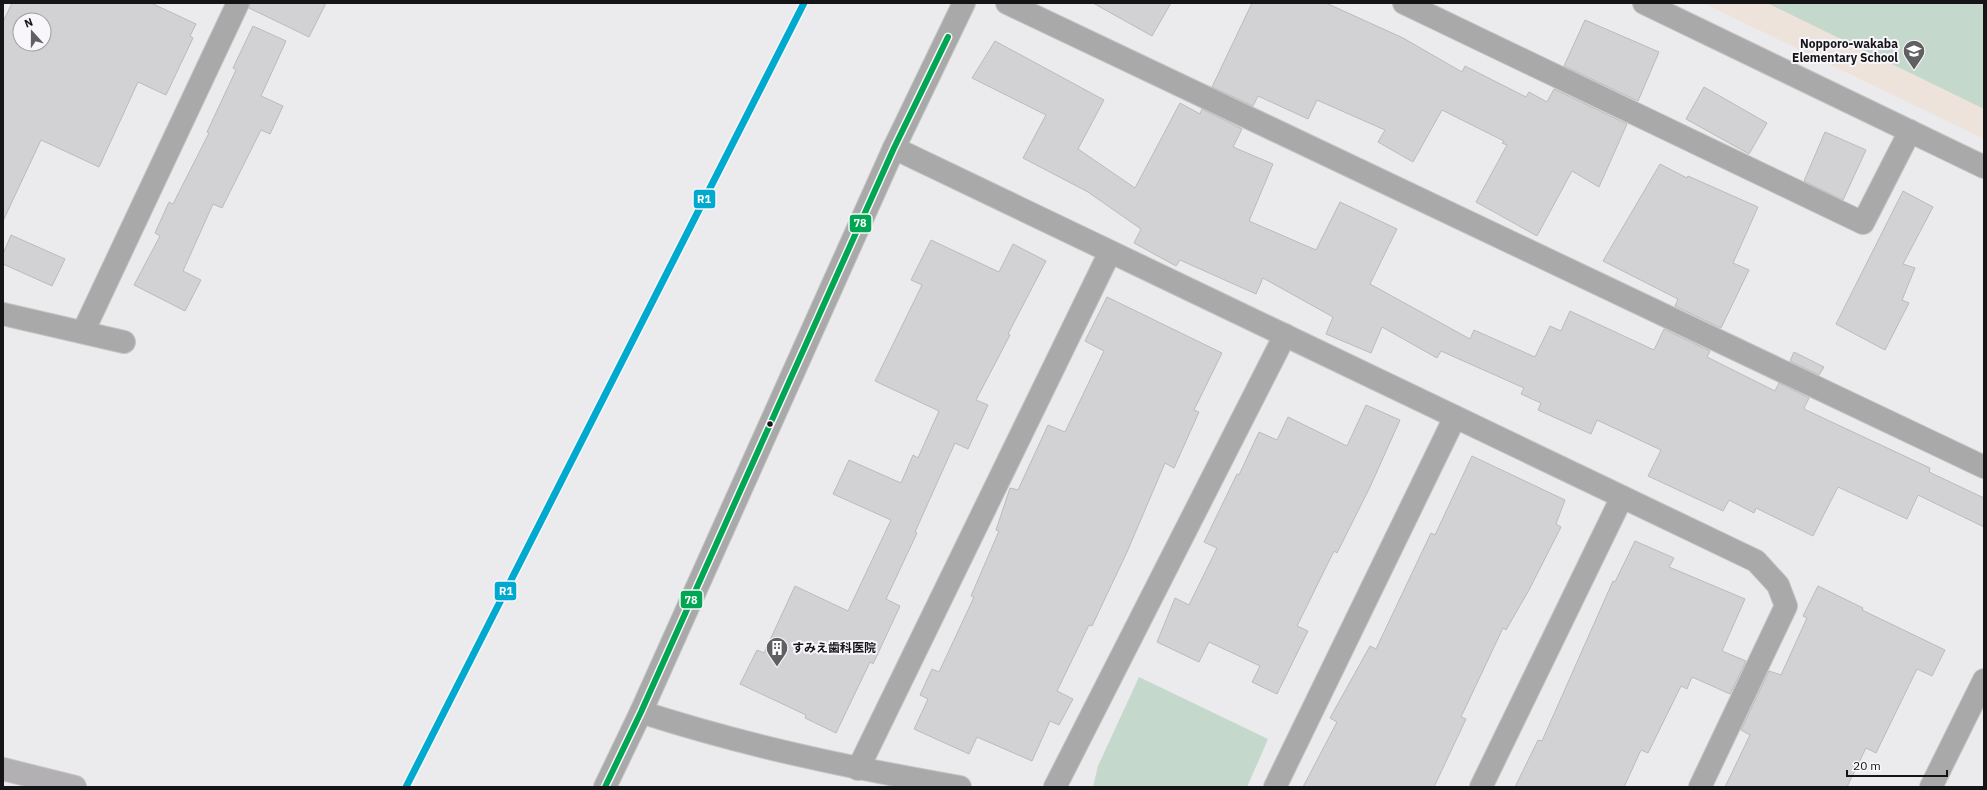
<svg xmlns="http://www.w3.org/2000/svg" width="1987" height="790" font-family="'IBM Plex Sans','Noto Sans JP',sans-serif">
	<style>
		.education { fill: #ede3db }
		.green { fill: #c5d8cc }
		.building { fill: #d2d2d4; stroke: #bbbbbd; fill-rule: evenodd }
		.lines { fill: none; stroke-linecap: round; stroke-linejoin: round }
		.street-casing { stroke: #c4c4c5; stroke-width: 24 }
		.secondary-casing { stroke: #c4c4c5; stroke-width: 24 }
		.highway-casing { stroke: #c4c4c5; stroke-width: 24 }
		.street { stroke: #aaa9a9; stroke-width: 22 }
		.secondary { stroke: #aaa9a9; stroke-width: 22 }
		.highway { stroke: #b2b0b2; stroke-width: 22 }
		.rail-casing { stroke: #aaaaac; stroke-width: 4.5 }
		.rail { stroke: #f8f6fb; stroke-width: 3; stroke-dasharray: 9; stroke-linecap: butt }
		.bus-1-casing { stroke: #f8f6fb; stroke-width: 9 }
		.bus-1 { stroke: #00a651; stroke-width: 6 }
		.rail-1-casing { stroke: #f8f6fb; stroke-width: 10 }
		.rail-1 { stroke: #00a9ce; stroke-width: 7 }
		.bus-dot { fill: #151416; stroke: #f8f6fb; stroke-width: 1.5 }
		.labels { text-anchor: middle; stroke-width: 4; stroke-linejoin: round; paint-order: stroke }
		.poi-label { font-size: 12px; font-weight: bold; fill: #151416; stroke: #f8f6fb; text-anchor: end }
		.line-badge { stroke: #f8f6fb; stroke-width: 1.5 }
		.badge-label { font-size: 11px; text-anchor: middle; font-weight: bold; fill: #fff }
	</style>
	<rect width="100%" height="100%" fill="#ebeaed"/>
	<path class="education" d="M1703 3H1984V139Z"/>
	<g class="green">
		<path d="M1767 3H1984V109Z"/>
		<path d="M1139 677 1268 739 1247 787H1093L1098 766Z"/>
	</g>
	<g class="building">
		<path d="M12 3H151L196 24 190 36 193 38 166 95 138 82 99 167 41 140 3 221V22ZM20 20H44V44H20Z"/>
		<path d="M250 3H326L309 37 249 8Z"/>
		<path d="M1093 3H1171L1152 36Z"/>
		<path d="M1252 3H1326L1403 38 1462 72 1465 66 1526 97 1529 92 1547 102 1554 89 1627 124 1599 187 1572 171 1537 236 1476 202 1507 145 1502 143 1504 141 1442 110 1413 162 1378 142 1385 130 1317 100 1308 119 1258 96 1253 106 1212 87Z"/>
		<path d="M1585 20 1659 52 1638 101 1564 66Z"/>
		<path d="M253 26 286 41 261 96 283 106 270 134 261 130 222 208 213 204 183 271 201 280 185 311 134 285 160 236 155 233 169 202 173 204 209 133 207 132 236 70 233 68Z"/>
		<path d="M995 41 1104 100 1078 149 1135 188 1180 103 1200 114 1202 109 1242 129 1233 147 1273 164 1249 221 1316 250 1340 202 1397 229 1370 284 1470 339 1474 330 1535 357 1550 326 1561 331 1570 311 1654 350 1664 329 1710 351 1707 357 1775 391 1779 383 1809 398 1804 408 1806 410 1930 468 1929 472 1984 498V527L1918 495 1907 519 1838 487 1813 536 1756 508 1754 513 1729 500 1723 511 1648 476 1661 450 1597 420 1591 434 1538 410 1541 403 1521 394 1524 388 1441 351 1437 358 1382 327 1371 353 1326 334 1333 317 1263 278 1256 294 1180 260 1176 266 1134 243 1141 229 1088 192 1023 158 1046 115 972 78Z"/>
		<path d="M1704 87 1767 123 1749 154 1686 119Z"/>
		<path d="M1825 132 1866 150 1843 200 1804 181Z"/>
		<path d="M1660 164 1687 178 1688 176 1758 207 1733 263 1749 270 1721 328 1675 306 1678 299 1603 261Z"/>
		<path d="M1903 191 1933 207 1903 264 1915 268 1902 300 1909 303 1885 350 1836 324Z"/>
		<path d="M11 235 65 259 52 286 3 264V254Z"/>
		<path d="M931 240 999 272 1013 244 1046 261 1008 334 1010 335 976 400 988 405 968 449 955 443 915 532 917 533 886 599 900 606 873 664 870 662 836 733 805 718 806 715 740 684 757 650 764 653 795 586 848 611 891 520 833 494 849 460 901 483 913 455 918 458 939 411 875 381 922 285 911 280Z"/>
		<path d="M1107 297 1222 353 1194 410 1199 412 1174 468 1165 463 1127 552 1092 626 1089 625 1057 691 1073 699 1059 725 1050 721 1032 761 977 737 969 754 914 729 928 699 920 695 932 669 939 672 974 597 971 596 999 531 996 530 1010 488 1018 490 1048 425 1065 432 1104 351 1085 341Z"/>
		<path d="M1794 352 1824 367 1819 375 1790 361Z"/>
		<path d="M1366 405 1400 420 1370 487 1337 553 1334 551 1297 626 1308 631 1277 694 1252 682 1260 666 1209 642 1199 662 1157 642 1175 598 1189 605 1217 548 1204 542 1237 474 1239 475 1259 432 1277 440 1288 417 1347 446Z"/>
		<path d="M1472 456 1565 500 1556 524 1561 527 1529 590 1506 630 1503 628 1461 717 1466 719 1434 787H1303L1337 722 1330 718 1370 646 1376 649 1431 533 1435 535Z"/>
		<path d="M1635 541 1674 558 1669 567 1745 599 1722 651 1746 661 1730 694 1692 677 1687 689 1681 686 1648 753 1641 750 1624 787H1515L1538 740 1542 741 1613 581 1615 582Z"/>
		<path d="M1818 586 1863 608 1862 610 1945 650 1932 676 1917 669 1876 753 1866 748 1847 787H1725L1750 735 1741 730 1769 671 1781 675 1807 618 1803 616Z"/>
	</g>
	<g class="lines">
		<g class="street-casing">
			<g id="street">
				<path d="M1007 3 1984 467"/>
				<path d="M1404 3 1863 223 1910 131"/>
				<path d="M1644 3 1984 167"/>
				<path d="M894 148 1756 561 1778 585 1786 606 1700 787"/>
				<path d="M3 314 124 342"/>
				<path d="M83 332 238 3"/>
				<path d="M641 712C746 746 851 768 960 787"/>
				<path d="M858 769 1110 252"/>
				<path d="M1055 787 1285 335"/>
				<path d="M1275 787 1455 417"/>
				<path d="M1481 787 1622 497"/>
				<path d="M1931 787 1984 680"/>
			</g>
		</g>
		<g class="secondary-casing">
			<path id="secondary" d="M605 787 641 712 894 148 964 3"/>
		</g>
		<g class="highway-casing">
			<path id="highway" d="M3 769 75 787"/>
		</g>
		<use href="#street" class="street"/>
		<use href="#secondary" class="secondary"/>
		<use href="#highway" class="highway"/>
		<g class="rail-casing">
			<path id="rail" d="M406 787 804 3"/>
		</g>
		<use href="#rail" class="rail"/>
		<g class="bus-1-casing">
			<path id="bus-1" d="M605 787 641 712 894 148 948 37"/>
		</g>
		<use href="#bus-1" class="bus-1"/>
		<g class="rail-1-casing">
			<path id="rail-1" d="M406 787 804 3"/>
		</g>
		<use href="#rail-1" class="rail-1"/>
	</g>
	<defs>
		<g id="school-pin" transform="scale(1.15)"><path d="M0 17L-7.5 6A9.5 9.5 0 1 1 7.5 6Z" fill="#605f61" stroke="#f8f6fb"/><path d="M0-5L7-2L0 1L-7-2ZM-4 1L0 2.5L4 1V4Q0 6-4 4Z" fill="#fff"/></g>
		<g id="building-pin" transform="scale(1.15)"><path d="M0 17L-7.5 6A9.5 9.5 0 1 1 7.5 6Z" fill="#605f61" stroke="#f8f6fb"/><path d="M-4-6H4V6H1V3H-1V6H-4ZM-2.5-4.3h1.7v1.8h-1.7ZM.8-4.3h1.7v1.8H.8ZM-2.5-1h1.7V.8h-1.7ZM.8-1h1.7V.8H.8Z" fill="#fff"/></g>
	</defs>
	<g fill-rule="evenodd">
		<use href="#school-pin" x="1914" y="51"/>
		<use href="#building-pin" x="777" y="648"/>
	</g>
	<circle class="bus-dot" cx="770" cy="424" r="3.5"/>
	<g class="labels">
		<g class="poi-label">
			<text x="1898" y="48">Nopporo-wakaba<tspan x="1898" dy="14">Elementary School</tspan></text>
			<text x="792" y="652" text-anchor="start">すみえ歯科医院</text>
		</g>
	</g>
	<g class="line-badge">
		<rect x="693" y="189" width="23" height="20" rx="4" fill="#00a9ce"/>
		<rect x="849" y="214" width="23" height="19" rx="4" fill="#00a651"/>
		<rect x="494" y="581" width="23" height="20" rx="4" fill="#00a9ce"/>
		<rect x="680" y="590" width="23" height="19" rx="4" fill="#00a651"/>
	</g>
	<g class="badge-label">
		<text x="704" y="203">R1</text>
		<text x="860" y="227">78</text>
		<text x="506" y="595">R1</text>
		<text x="691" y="604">78</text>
	</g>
	<rect width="1987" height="790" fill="none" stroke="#151416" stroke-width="8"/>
	<g transform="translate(32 32) rotate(339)"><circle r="19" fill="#f8f6fb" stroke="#9d9c9f"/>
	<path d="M0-3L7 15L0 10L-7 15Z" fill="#605f61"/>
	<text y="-6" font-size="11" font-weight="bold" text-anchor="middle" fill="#151416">N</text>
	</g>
	<path d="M1847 770v6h100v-6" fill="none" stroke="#151416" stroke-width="2"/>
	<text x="1853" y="770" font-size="12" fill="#151416" stroke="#f8f6fb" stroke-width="3" paint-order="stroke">20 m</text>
</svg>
